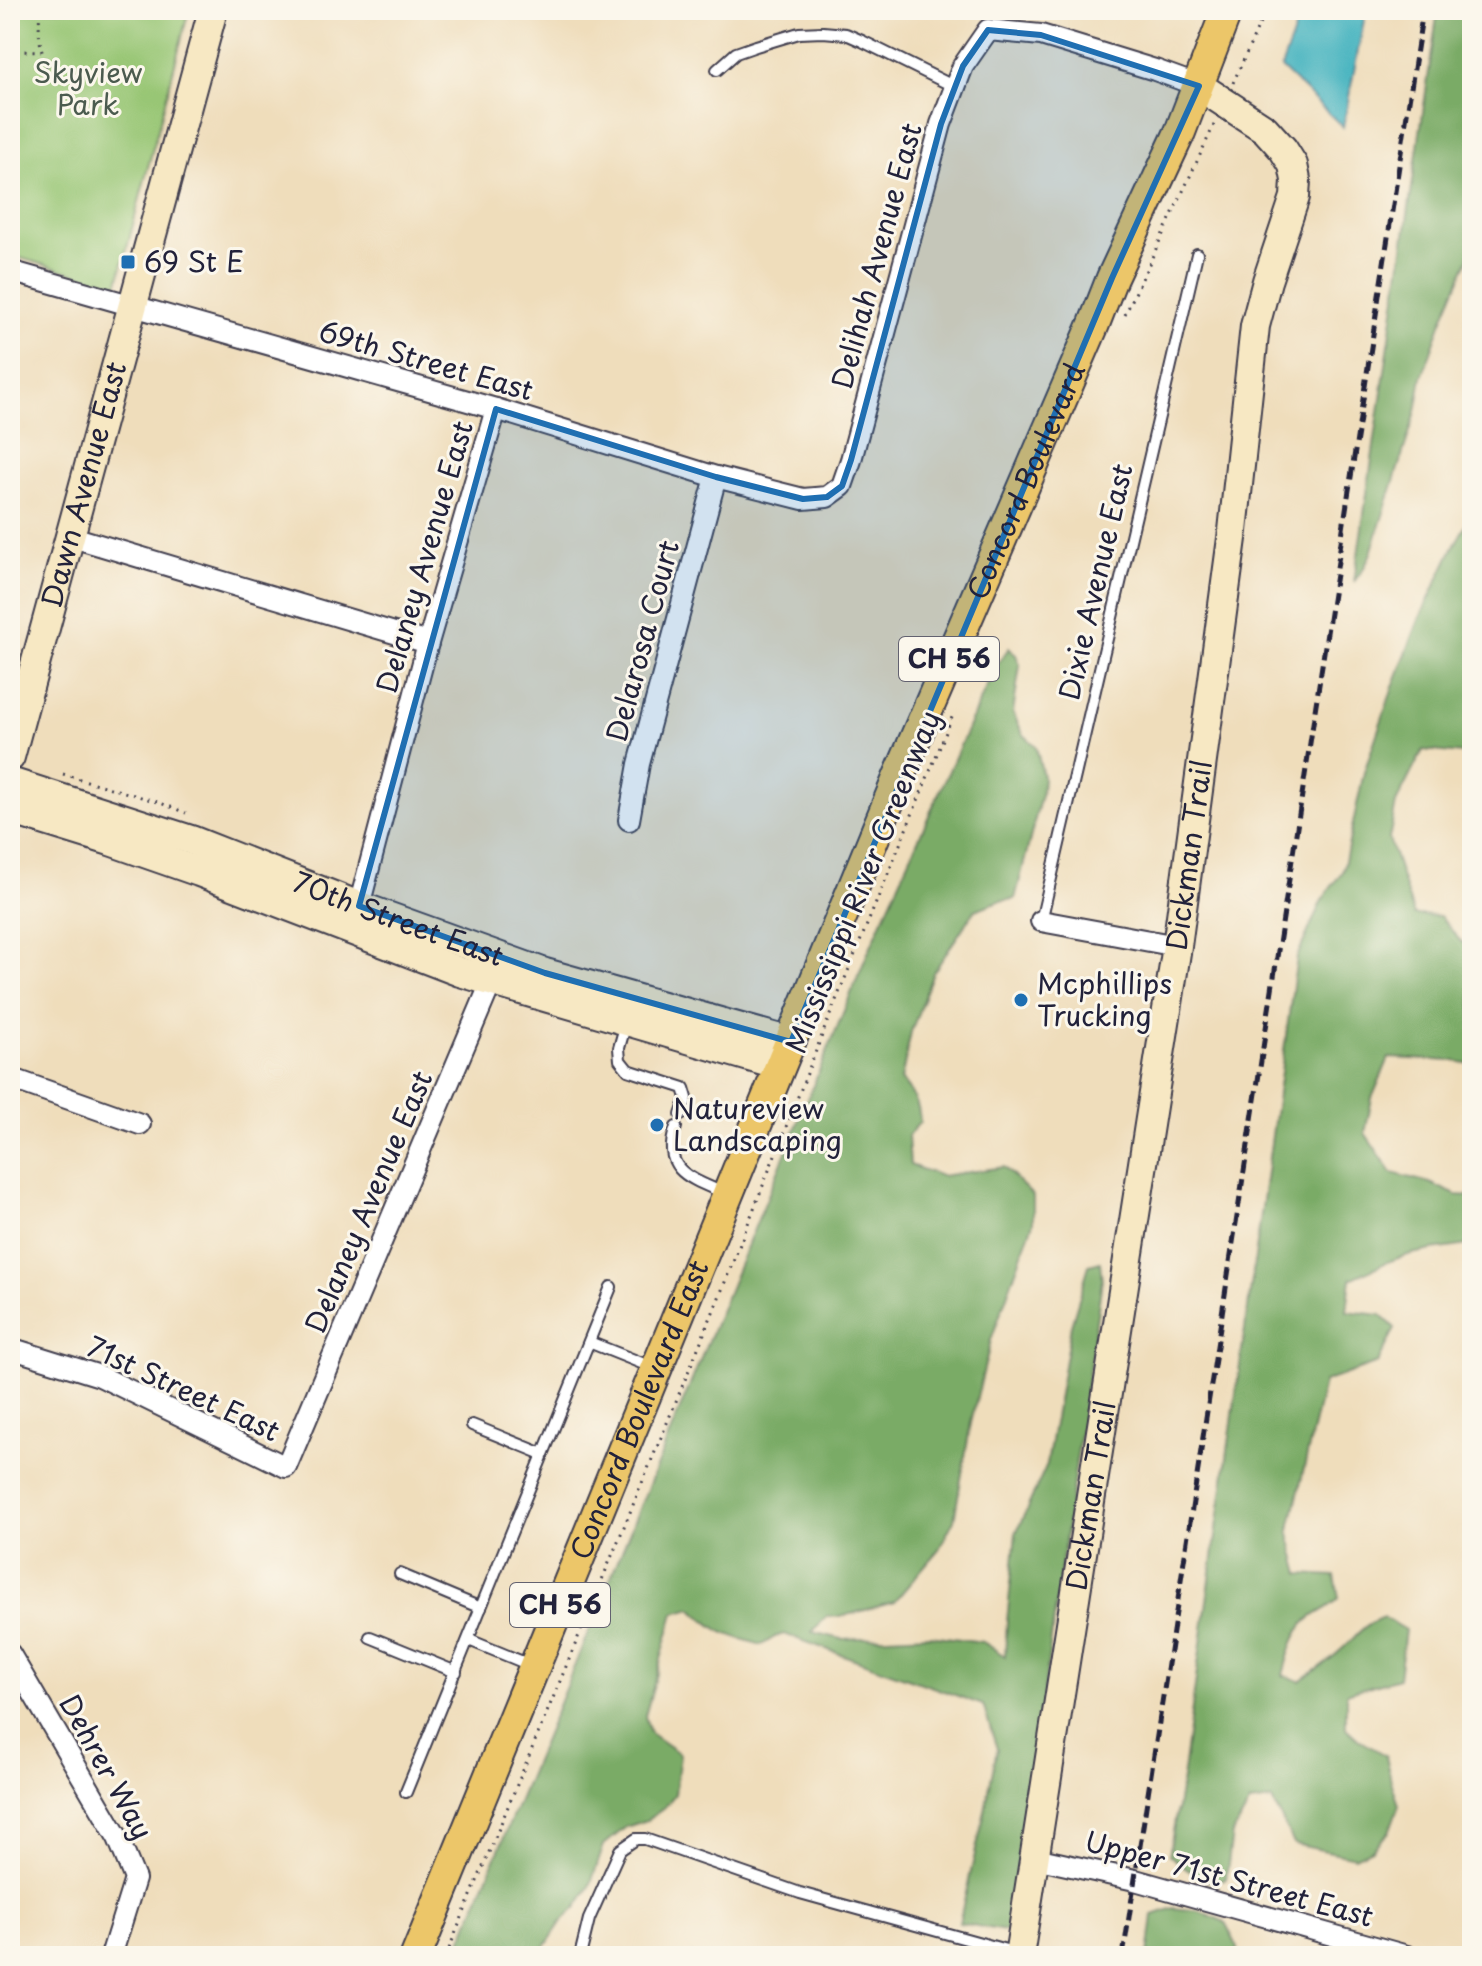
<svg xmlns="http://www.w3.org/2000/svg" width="1482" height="1966" font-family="'Playpen Sans',sans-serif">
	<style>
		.green { fill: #98c674; stroke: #5d7458; stroke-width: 2 }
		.forest { fill: #7aab66; stroke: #4e6650; stroke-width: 2 }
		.water { fill: #44b3bf; stroke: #336a7d; stroke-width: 2 }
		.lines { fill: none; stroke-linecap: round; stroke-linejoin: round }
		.lane-casing { stroke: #413e4e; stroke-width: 14 }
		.street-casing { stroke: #413e4e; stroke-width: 24 }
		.secondary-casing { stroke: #413e4e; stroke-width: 32 }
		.primary-casing { stroke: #413e4e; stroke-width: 34 }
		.path { stroke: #413e4e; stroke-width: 3; stroke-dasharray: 2 6; stroke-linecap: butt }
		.lane { stroke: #fff; stroke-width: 10 }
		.street { stroke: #fff; stroke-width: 20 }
		.secondary { stroke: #f7e8c3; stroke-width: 28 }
		.primary { stroke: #ecc669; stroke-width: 30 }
		.rail { stroke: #22223b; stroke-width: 5; stroke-dasharray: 12 6; stroke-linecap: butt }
		.marked { fill: #1f6fb2; fill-opacity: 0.2; stroke: #1f6fb2; stroke-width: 6; stroke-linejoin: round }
		.poi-dot { fill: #1f6fb2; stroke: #fbf7ec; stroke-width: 3 }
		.labels { text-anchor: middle; stroke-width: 6; stroke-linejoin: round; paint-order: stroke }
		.shield { fill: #fbf7ec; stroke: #636270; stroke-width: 2 }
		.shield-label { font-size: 26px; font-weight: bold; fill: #22223b }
		.park-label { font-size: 28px; fill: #4b5b4f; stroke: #fbf7ec }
		.street-label { font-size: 28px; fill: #22223b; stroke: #fbf7ec }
		.poi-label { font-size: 28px; fill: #22223b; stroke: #fbf7ec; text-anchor: start }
	</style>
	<rect width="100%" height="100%" fill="#fbf7ec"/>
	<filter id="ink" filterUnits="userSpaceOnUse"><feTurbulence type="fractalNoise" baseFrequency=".0125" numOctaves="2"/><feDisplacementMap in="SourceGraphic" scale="16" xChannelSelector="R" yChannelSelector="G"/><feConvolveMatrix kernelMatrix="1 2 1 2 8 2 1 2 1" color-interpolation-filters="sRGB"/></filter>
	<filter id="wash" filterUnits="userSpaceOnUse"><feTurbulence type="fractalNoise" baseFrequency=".006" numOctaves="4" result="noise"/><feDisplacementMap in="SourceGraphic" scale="32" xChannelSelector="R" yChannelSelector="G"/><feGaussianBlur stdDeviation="1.8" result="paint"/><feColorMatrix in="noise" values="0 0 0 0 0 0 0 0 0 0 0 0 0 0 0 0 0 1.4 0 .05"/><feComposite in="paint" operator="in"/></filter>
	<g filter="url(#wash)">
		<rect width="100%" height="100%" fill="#efddbb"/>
		<path class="green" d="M10 10H189L117 286 10 255Z"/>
		<g class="forest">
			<path d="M1438 10H1472V250L1442 321 1422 377 1416 412 1371 553 1365 566 1354 582Z"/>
			<path d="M1472 514V755L1423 750 1396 803 1389 839 1414 915 1440 916 1461 942 1472 946V1064L1454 1061 1389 1058 1372 1098 1365 1133 1392 1173 1430 1183 1456 1195 1472 1196V1244C1455 1248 1439 1248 1422 1252 1397 1256 1374 1268 1351 1279L1347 1311 1381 1315 1395 1328 1378 1363 1324 1382 1289 1533 1300 1574 1335 1576 1339 1598C1328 1610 1318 1611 1307 1621 1293 1634 1288 1657 1283 1675L1300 1681C1315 1671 1329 1661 1342 1649 1359 1634 1361 1626 1383 1617L1405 1630 1399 1678 1346 1693V1728L1358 1739 1386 1756 1391 1781 1399 1805 1389 1832 1372 1849 1355 1857 1294 1844 1272 1800 1250 1803 1232 1834 1226 1879 1204 1881 1169 1855 1183 1772 1297 957 1321 902 1343 870 1364 772 1394 684 1419 620 1454 546Z"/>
			<path d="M1009 648 1016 655 1020 665 1013 713 1023 734 1036 746 1043 777 1042 791 1015 899 999 901 975 910 933 973 911 1032 901 1080C913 1094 919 1102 920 1122L908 1136 910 1165 941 1176 1004 1167 1033 1196V1223L991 1340 971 1422 954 1520 939 1549 894 1602 840 1617 827 1616 812 1632 842 1639 930 1635 983 1642 1005 1656 1007 1621 1016 1533 1047 1464 1071 1325 1089 1265 1100 1262 1102 1280 1051 1639 1012 1932 959 1923 985 1811 997 1749 983 1705 784 1634 775 1637 762 1645C727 1635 718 1634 692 1608L674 1613 645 1716 650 1733 680 1754 675 1794 664 1808 647 1820 626 1827 604 1845 590 1886 576 1908 562 1921 539 1956H455L866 957 995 667Z"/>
			<path d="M1173 1908 1200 1911 1225 1922 1238 1948 1237 1956H1148L1153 1915Z"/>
		</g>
		<path class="water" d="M1302 10H1366L1343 127 1281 68Z"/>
	</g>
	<g filter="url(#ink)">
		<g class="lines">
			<g class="lane-casing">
				<g id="lane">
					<path d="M717 70 736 53 756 46 799 33 823 32 846 34 862 41 955 87"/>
					<path d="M1041 921 1197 254"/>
					<path d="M626 1023 619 1048 620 1060 628 1070 684 1088 687 1098 681 1115"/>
					<path d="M676 1127C660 1171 692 1179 726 1194"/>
					<path d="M589 1342 654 1368"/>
					<path d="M472 1425 543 1454"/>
					<path d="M400 1574 481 1608"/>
					<path d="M370 1637 456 1672"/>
					<path d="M469 1640 530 1665"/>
					<path d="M406 1792 611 1287"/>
					<path d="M580 1956 589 1919 620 1850 636 1839H645L800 1893 1017 1953"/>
				</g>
			</g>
			<g class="street-casing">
				<g id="street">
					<path d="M10 271 496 409 716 477 803 499 827 497 842 486 851 460 941 124 963 66 988 30 1041 35 1155 70 1199 86"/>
					<path d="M69 536 428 643"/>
					<path d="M629 820 639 764 716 477"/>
					<path d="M359 906 428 643 496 409"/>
					<path d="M1041 921 1177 946"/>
					<path d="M10 1078 140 1124"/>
					<path d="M10 1348 100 1376 286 1467 496 971"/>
					<path d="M10 1654 118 1838 135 1879 111 1956"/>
					<path d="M1035 1858 1135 1880 1407 1956"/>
				</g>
			</g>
			<g class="secondary-casing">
				<g id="secondary">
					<path id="s1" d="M10 757 213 10"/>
					<path id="s2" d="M10 782 191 840 359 906 545 973 791 1042"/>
					<path d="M10 810 110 841 199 872 460 972 780 1066"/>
					<path id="s3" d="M1019 1956 1177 946 1233 531 1255 326 1267 281 1295 197 1296 180 1293 165 1283 149 1265 129 1199 86"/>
				</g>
			</g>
			<g class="primary-casing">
				<g id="primary">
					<path id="s4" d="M416 1956 899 776 1094 324 1112 278 1180 132 1227 10"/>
				</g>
			</g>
			<g class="path">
				<path d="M40 10C37 43 42 56 55 86"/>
				<path d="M10 46 18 51 41 52"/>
				<path d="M1233 83 1266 10"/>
				<path d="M1125 315 1215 123"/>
				<path d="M63 774 158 802 186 813"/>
				<path d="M446 1956 718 1300 830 1015 953 715"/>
			</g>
			<use href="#lane" class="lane"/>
			<use href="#street" class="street"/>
			<use href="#secondary" class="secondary"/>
			<use href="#primary" class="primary"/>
			<path class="rail" d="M1123 1956 1423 10"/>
		</g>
	</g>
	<path class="marked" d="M988 30 1041 35 1199 86 1112 278 791 1042 545 973 359 906 496 409 716 477 803 499 827 497 842 486 851 460 941 124 963 66Z"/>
	<g class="poi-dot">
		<rect x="120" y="254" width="16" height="16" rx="4"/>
		<circle cx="1021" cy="1000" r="8"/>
		<circle cx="657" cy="1125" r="8"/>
	</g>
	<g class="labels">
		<g class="shield">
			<rect x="899" y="637" width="100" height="44" rx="6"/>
			<rect x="510" y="1583" width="100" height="44" rx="6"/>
		</g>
		<g class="shield-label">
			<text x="949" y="668">CH 56</text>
			<text x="560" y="1614">CH 56</text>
		</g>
		<g class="park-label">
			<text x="88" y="83">Skyview<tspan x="88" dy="32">Park</tspan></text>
		</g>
		<g class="street-label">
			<text transform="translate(877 256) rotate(-75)" y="10">Delihah Avenue East</text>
			<text transform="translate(426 361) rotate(16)" y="10">69th Street East</text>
			<text dy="10" stroke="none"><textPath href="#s4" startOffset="1596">Concord Boulevard</textPath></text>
			<text dy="10" stroke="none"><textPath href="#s1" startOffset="282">Dawn Avenue East</textPath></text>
			<text transform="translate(425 557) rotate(-74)" y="10">Delaney Avenue East</text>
			<text transform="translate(1096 582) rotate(-77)" y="10">Dixie Avenue East</text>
			<text transform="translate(643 641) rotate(-75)" y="10">Delarosa Court</text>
			<text dy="10" stroke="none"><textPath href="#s3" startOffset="1114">Dickman Trail</textPath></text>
			<text transform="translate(863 882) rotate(-68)" y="10">Mississippi River Greenway</text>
			<text dy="10" stroke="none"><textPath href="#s2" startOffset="412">70th Street East</textPath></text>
			<text transform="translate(369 1202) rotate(-67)" y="10">Delaney Avenue East</text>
			<text transform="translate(183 1389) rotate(25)" y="10">71st Street East</text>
			<text dy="10" stroke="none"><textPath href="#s4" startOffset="590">Concord Boulevard East</textPath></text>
			<text dy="10" stroke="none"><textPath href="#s3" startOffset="466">Dickman Trail</textPath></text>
			<text transform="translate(106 1767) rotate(61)" y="10">Dehrer Way</text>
			<text transform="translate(1229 1879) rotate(15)" y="10">Upper 71st Street East</text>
		</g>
		<g class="poi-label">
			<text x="144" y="272">69 St E</text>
			<text x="1037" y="994">Mcphillips<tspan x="1037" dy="32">Trucking</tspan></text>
			<text x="673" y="1119">Natureview<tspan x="673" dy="32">Landscaping</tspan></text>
		</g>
	</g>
	<rect width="1482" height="1966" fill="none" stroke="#fbf7ec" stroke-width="40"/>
</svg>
